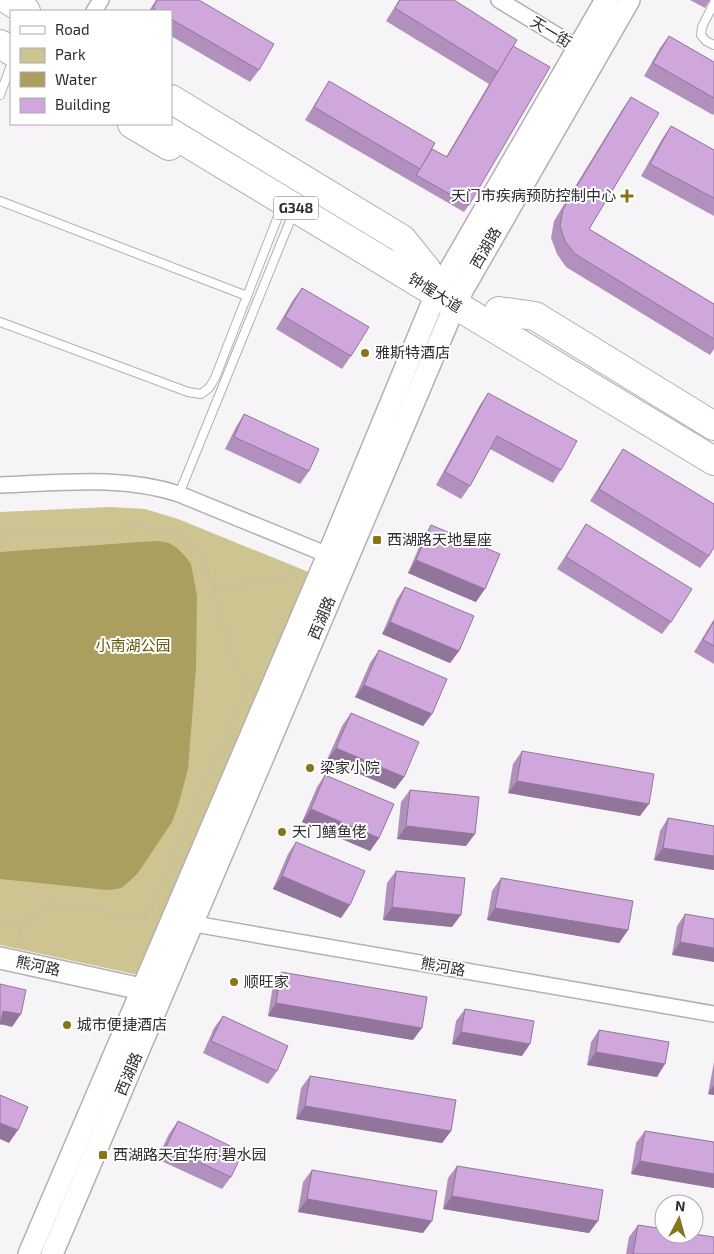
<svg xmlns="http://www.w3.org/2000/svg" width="714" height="1254" font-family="'Exo 2','Noto Sans SC',sans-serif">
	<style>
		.green { fill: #cdc492 }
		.water { fill: #aa9f5f }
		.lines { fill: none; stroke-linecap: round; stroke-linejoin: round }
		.lane-casing { stroke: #b2b0b2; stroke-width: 10 }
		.street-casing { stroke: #b2b0b2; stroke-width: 18 }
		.secondary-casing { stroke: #b2b0b2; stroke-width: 24 }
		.highway-casing { stroke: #b2b0b2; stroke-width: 30 }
		.path { stroke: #b9b8ba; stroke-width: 2.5; stroke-dasharray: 1 4; stroke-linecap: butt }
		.lane { stroke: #fff; stroke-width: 8 }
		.street { stroke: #fff; stroke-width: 15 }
		.secondary { stroke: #fff; stroke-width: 21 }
		.highway { stroke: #fff; stroke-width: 28 }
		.wall { fill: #b290bd }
		.shaded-wall { fill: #91759a }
		.building { fill: #cfa7dc; stroke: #91759a }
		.poi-dot { fill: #85761a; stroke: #fff; stroke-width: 2 }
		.labels { text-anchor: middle; stroke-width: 4; stroke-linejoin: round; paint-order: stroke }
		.shield { fill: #fff; stroke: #6d6c6d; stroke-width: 1 }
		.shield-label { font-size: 14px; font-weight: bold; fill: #2e2d2f }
		.street-label { font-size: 15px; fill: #2e2d2f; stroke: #fff }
		.poi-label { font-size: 15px; fill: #2e2d2f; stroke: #fff; text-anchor: start }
		.park-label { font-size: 15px; fill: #635705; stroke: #fff }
	</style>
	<rect width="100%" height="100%" fill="#f6f4f7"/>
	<path class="green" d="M109 507 145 509 178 519 311 573 138 975 0 945V512Z"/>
	<path class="water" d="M159 541 169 543 177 548 185 556 191 564 197 596 196 669 188 769 178 806 172 822 138 873 123 887 117 889 107 890 0 879V552L140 542Z"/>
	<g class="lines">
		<g class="lane-casing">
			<g id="lane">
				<path d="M714 3 702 27 701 35 706 41 714 45"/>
				<path d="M0 95 11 65"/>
				<path d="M0 201 247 296"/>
				<path d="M0 322 188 392 201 394 209 388 215 378 279 214"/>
				<path d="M179 494 290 221"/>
			</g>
		</g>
		<g class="street-casing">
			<g id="street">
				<path d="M499 0 578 48"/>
				<path d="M94 11 101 0"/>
				<path d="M0 485C59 483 122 475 179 494L328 555"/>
				<path d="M183 922 714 1014"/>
			</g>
		</g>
		<g class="secondary-casing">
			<g id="secondary">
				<path d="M0 958 155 992"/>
				<path d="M29 1254 328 555 436 294 606 0"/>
				<path d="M52 1254 455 305 463 289 629 0"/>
			</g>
		</g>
		<g class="highway-casing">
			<g id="highway">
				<path d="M8 0 26 11"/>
				<path d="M0 44 11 51"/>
				<path d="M171 99 402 239 427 270"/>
				<path d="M132 124 169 146"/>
				<path d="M156 124 714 461"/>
				<path d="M499 311 535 316 714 426"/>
			</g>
		</g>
		<g class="path">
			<path d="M0 536 143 527 163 530 182 536 200 553 211 580 233 663 248 684 253 688"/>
			<path d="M213 591 293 574 304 569"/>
			<path d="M0 922 22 926"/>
			<path d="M18 945 22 926 49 904 148 917 248 684"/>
		</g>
		<use href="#lane" class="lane"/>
		<use href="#street" class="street"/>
		<use href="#secondary" class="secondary"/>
		<use href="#highway" class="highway"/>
	</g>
	<g class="wall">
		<path d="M156 0H199L259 70 250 82 171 36V11H149Z"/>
		<path d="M399 0H454L513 46 469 205 464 212 305 120 329 81 432 149 446 157 489 84 386 21Z"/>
		<path d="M690 0H710L705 8Z"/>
		<path d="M669 36 714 62V113L713 115 644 76 660 48Z"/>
		<path d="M631 97 589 229 714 304V349L710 355 566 267 557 254 551 238 554 221 622 110Z"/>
		<path d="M671 126 714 150V216L641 176 662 139Z"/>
		<path d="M302 288 351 356 342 369 276 329 293 300Z"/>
		<path d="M488 393 561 470 553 483 490 449 470 486 461 499 436 485 480 405Z"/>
		<path d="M244 414 309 471 300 484 225 449 236 427Z"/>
		<path d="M623 449 709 556 700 568 590 501 615 461Z"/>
		<path d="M586 524 671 622 662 634 557 569Z"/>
		<path d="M431 525 476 602 408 573 423 538Z"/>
		<path d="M405 587 459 651 450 663 382 634 397 599Z"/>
		<path d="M714 619V664L694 652Z"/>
		<path d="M379 650 432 714 423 726 355 697 370 663Z"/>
		<path d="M351 713 404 777 395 789 327 760 342 726Z"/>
		<path d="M522 751 640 816 508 793 513 764Z"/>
		<path d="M325 775 379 838 370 851 302 822 317 787Z"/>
		<path d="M410 790 466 846 397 839 401 802Z"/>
		<path d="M668 818 714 826V870L654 860 660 831Z"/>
		<path d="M296 842 341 918 273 889 288 854Z"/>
		<path d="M396 871 452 927 383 920 387 883Z"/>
		<path d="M501 878 628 930 619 943 487 920 492 891Z"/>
		<path d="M685 914 714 919 672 955 677 926Z"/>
		<path d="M281 972 413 1040 268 1016 273 985Z"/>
		<path d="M465 1009 522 1056 452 1044 456 1021Z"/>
		<path d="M223 1016 277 1071 268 1084 203 1053 214 1028Z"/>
		<path d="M599 1030 657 1077 587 1065 591 1042Z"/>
		<path d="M714 1062V1095L708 1094Z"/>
		<path d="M310 1076 451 1131 442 1143 296 1119 301 1088Z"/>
		<path d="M178 1121 231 1177 222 1189 157 1159 169 1134Z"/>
		<path d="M645 1131 714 1142V1188L631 1174 636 1143Z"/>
		<path d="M457 1166 589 1233 443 1209 448 1178Z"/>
		<path d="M312 1170 423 1233 298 1212 303 1182Z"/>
		<path d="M638 1225 714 1254H626L629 1237Z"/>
	</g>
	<g class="shaded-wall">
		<path d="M416 560 485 589 476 602 408 573Z"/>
		<path d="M390 622 459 651 450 663 382 634Z"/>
		<path d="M364 685 432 714 423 726 355 697Z"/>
		<path d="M336 748 404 777 395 789 327 760Z"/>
		<path d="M517 781 649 804 640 816 508 793Z"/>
		<path d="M311 809 379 838 370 851 302 822Z"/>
		<path d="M406 826 475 834 466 846 397 839Z"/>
		<path d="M663 848 714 856V870L654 860Z"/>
		<path d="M282 876 350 905 341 918 273 889Z"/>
		<path d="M392 907 461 915 452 927 383 920Z"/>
		<path d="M495 908 628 930 619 943 487 920Z"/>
		<path d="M680 942 714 948V962L672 955Z"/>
		<path d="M276 1003 422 1028 413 1040 268 1016Z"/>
		<path d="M3 1011 21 1014 12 1027 0 1024Z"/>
		<path d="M461 1032 530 1044 522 1056 452 1044Z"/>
		<path d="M596 1052 665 1064 657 1077 587 1065Z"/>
		<path d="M714 1085V1095L708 1094Z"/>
		<path d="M305 1106 451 1131 442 1143 296 1119Z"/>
		<path d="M0 1123 18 1130 9 1143 0 1139Z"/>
		<path d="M640 1161 714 1174V1188L631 1174Z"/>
		<path d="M452 1196 598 1221 589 1233 443 1209Z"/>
		<path d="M307 1199 432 1221 423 1233 298 1212Z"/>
	</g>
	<g class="building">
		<path d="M157 0H199L274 44 259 70 171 19V11H158L153 8Z"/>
		<path d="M400 0H454L517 40 498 72 395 8Z"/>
		<path d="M669 36 714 62V98L653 63Z"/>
		<path d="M513 46 550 67 469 205 416 175 432 149 447 157Z"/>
		<path d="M329 81 435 143 420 169 314 107Z"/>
		<path d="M631 97 659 113 589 229 714 304V339L575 254 565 241 560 226 563 209Z"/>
		<path d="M671 126 714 150V198L650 164Z"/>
		<path d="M302 288 369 327 351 356 285 317Z"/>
		<path d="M488 393 577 441 561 470 497 436 470 486 445 472Z"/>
		<path d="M244 414 319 449 309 471 234 437Z"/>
		<path d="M623 449 714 504V547L709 556 599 489Z"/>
		<path d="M586 524 692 589 671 622 566 557Z"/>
		<path d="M431 525 500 554 485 589 416 560Z"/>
		<path d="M405 587 474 616 459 651 390 622Z"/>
		<path d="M714 621V646L703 640Z"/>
		<path d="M379 650 447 679 432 714 364 685Z"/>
		<path d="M351 713 419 742 404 777 336 748Z"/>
		<path d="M522 751 654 774 649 804 517 781Z"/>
		<path d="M325 775 394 804 379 838 311 809Z"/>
		<path d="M410 790 479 797 475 834 406 826Z"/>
		<path d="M668 818 714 826V856L663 848Z"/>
		<path d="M296 842 365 871 350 905 282 876Z"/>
		<path d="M396 871 465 878 461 915 392 907Z"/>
		<path d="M501 878 633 901 628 930 495 908Z"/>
		<path d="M685 914 714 919V948L680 942Z"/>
		<path d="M281 972 427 997 422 1028 276 1003Z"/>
		<path d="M0 984 26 990 21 1014 3 1011 0 1025Z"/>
		<path d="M465 1009 534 1021 530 1044 461 1032Z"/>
		<path d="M223 1016 288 1046 277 1071 211 1041Z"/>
		<path d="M599 1030 669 1042 665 1064 596 1052Z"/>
		<path d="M310 1076 456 1100 451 1131 305 1106Z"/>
		<path d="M0 1095 28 1107 18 1130 0 1123Z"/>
		<path d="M178 1121 243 1152 231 1177 166 1147Z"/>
		<path d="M645 1131 714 1142V1174L640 1161Z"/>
		<path d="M457 1166 603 1190 598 1221 452 1196Z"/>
		<path d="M312 1170 437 1191 432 1221 307 1199Z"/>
		<path d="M638 1225 664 1229V1234H694L714 1237V1254H633Z"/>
	</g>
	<g class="poi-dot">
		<path d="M624.5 188.5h5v5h5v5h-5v5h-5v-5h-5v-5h5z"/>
		<circle cx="365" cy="353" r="5"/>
		<rect x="372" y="535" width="10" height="10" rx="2.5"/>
		<circle cx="310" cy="768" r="5"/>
		<circle cx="282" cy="832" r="5"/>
		<circle cx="234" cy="982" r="5"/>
		<circle cx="67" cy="1025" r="5"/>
		<rect x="98" y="1150" width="10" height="10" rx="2.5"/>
	</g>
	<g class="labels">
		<rect class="shield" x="273.5" y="196.5" width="45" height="23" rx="4"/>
		<g class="shield-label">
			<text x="296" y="213">G348</text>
		</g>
		<g class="street-label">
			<text transform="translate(551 32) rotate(31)" y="5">天一街</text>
			<text transform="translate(486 248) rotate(-60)" y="5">西湖路</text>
			<text transform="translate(435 293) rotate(32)" y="5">钟惺大道</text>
			<text transform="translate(322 618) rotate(-67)" y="5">西湖路</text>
			<text transform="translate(38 966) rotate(12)" y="5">熊河路</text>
			<text transform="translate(443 967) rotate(10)" y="5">熊河路</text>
			<text transform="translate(129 1074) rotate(-67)" y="5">西湖路</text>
		</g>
		<g class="poi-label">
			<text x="616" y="201" text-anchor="end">天门市疾病预防控制中心</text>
			<text x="375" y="358">雅斯特酒店</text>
			<text x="387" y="545">西湖路天地星座</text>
			<text x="320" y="773">梁家小院</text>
			<text x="292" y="837">天门鳝鱼佬</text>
			<text x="244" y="987">顺旺家</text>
			<text x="77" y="1030">城市便捷酒店</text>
			<text x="113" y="1160">西湖路天宜华府·碧水园</text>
		</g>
		<g class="park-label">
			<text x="133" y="651">小南湖公园</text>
		</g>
	</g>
	<rect x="10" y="10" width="162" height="115" fill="#ffffff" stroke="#ababac"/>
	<rect x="20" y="26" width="25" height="8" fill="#ffffff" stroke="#ababac"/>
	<text x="55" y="35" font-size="15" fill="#2e2d2f">Road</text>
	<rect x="20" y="48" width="25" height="15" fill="#cdc492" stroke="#ababac"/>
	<text x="55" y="60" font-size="15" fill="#2e2d2f">Park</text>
	<rect x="20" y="72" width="25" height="15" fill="#aa9f5f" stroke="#ababac"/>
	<text x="55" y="85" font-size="15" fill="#2e2d2f">Water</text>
	<rect x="20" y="98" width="25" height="15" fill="#cfa7dc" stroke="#ababac"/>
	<text x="55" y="110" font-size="15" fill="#2e2d2f">Building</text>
	<g transform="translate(679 1219) rotate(6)"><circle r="24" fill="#ffffff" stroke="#ababac"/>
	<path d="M0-4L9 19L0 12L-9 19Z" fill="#85761a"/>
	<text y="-8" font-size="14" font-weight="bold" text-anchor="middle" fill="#2e2d2f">N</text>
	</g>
</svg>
